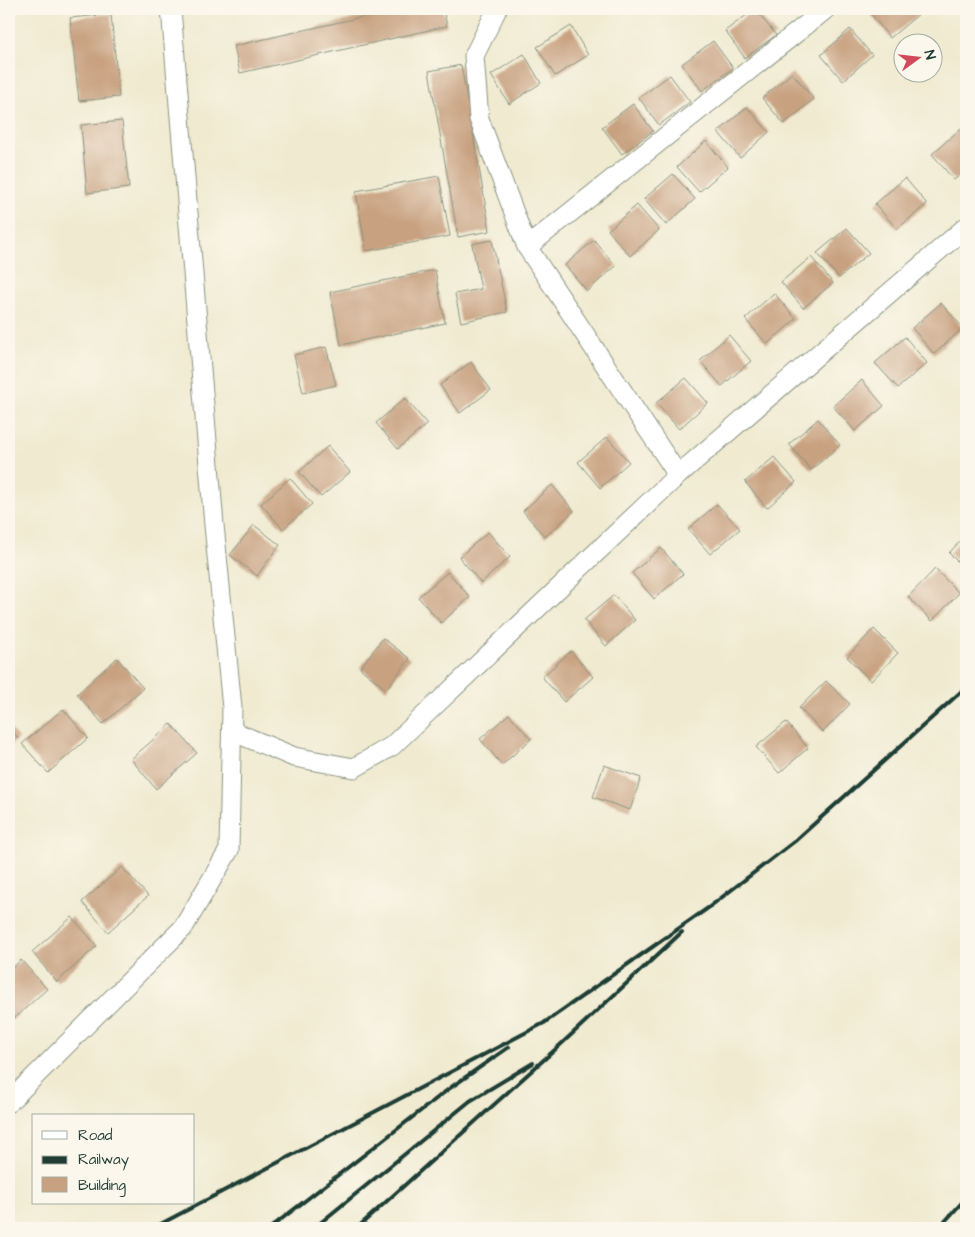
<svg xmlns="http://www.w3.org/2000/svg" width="975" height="1237" font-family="'Architects Daughter',sans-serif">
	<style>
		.building { fill: #c8a180 }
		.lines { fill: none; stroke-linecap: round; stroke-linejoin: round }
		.minor-casing { stroke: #889482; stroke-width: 21 }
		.minor { stroke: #fff; stroke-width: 19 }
		.rail { stroke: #1f3d34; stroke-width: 4 }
	</style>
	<rect width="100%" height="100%" fill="#fbf7ec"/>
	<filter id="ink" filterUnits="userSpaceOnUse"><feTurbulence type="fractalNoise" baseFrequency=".02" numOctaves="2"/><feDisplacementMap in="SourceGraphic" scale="10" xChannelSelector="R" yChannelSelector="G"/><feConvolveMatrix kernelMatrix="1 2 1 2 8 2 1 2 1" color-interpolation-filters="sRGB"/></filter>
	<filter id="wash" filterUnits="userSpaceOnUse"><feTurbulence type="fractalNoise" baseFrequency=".0096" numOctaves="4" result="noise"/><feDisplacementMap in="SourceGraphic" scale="20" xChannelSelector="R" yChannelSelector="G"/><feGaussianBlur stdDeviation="1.12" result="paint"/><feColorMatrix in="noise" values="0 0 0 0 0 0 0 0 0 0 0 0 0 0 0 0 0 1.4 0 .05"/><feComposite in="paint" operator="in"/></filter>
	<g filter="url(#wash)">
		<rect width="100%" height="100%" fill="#f0ead0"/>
		<g id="blocks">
			<g class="building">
				<path d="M397 9H443L447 26 240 73 234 46Z"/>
				<path d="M755 9 776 35 745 58 725 31Z"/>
				<path d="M873 9H917L920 13 890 38 869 12Z"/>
				<path d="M111 14 119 97 79 101 70 18Z"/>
				<path d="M571 26 588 55 555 76 537 47Z"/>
				<path d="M850 29 872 55 843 81 821 55Z"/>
				<path d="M713 41 733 68 702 91 682 64Z"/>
				<path d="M524 54 541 83 509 104 491 75Z"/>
				<path d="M461 65 490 231 458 237 429 71Z"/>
				<path d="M792 73 814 99 784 124 762 98Z"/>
				<path d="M670 75 690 102 659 125 639 98Z"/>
				<path d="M633 104 653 131 622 154 602 127Z"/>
				<path d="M747 107 769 132 740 158 718 132Z"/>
				<path d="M122 121 129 188 87 193 81 125Z"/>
				<path d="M961 128 966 134V169L954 180 932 154Z"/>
				<path d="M706 141 728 167 699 192 677 167Z"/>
				<path d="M673 174 695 199 666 225 644 199Z"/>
				<path d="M439 176 450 236 366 251 356 191Z"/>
				<path d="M905 178 927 204 897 229 875 204Z"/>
				<path d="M637 205 659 230 630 256 608 230Z"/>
				<path d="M847 228 869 253 839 278 817 253Z"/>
				<path d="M492 240 507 312 461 322 455 294 481 289 472 244Z"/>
				<path d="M594 240 616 266 587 291 565 265Z"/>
				<path d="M811 257 833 283 803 308 781 282Z"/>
				<path d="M435 270 445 323 341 345 330 292Z"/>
				<path d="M774 293 796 319 767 344 745 319Z"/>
				<path d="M941 303 963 328 934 354 912 328Z"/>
				<path d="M729 335 751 361 722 386 700 361Z"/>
				<path d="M905 337 927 363 898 388 875 363Z"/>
				<path d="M326 347 336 385 303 393 294 355Z"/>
				<path d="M471 362 491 390 460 413 440 385Z"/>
				<path d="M686 378 708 403 679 429 656 403Z"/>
				<path d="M862 380 884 406 855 431 833 406Z"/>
				<path d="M405 398 427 424 398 449 376 423Z"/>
				<path d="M818 419 840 445 811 470 789 444Z"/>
				<path d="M607 437 629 462 600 488 578 462Z"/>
				<path d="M328 446 350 472 321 497 299 472Z"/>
				<path d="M774 457 796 482 767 508 745 482Z"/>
				<path d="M290 478 312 504 283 529 261 504Z"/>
				<path d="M552 485 574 511 545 537 523 511Z"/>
				<path d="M717 504 740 529 710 554 688 529Z"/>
				<path d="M254 525 280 545 257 576 230 555Z"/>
				<path d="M488 532 510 557 481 583 459 557Z"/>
				<path d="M966 535V570L949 553Z"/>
				<path d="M661 548 683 574 654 599 632 573Z"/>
				<path d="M935 569 959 593 932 621 908 597Z"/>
				<path d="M448 572 470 597 441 623 418 597Z"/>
				<path d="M614 595 635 620 606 646 584 620Z"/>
				<path d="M874 629 898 653 871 681 847 657Z"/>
				<path d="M383 638 410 659 386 689 360 668Z"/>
				<path d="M571 651 593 677 564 702 542 677Z"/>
				<path d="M117 658 143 688 103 724 77 694Z"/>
				<path d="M826 681 850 704 823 732 799 708Z"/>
				<path d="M63 709 88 738 48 773 22 744Z"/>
				<path d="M509 714 531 739 502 765 480 739Z"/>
				<path d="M786 722 808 748 779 773 756 747Z"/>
				<path d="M171 724 197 753 156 789 131 759Z"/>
				<path d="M9 727 18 738 9 747Z"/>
				<path d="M604 765 641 778 630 810 593 797Z"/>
				<path d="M122 867 148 896 108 932 82 902Z"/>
				<path d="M72 917 97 946 57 982 32 952Z"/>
				<path d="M21 960 47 989 9 1023V971Z"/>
			</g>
		</g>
	</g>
	<g filter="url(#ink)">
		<use href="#blocks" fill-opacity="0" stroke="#889482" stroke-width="1"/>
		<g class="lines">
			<g class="minor-casing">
				<g id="minor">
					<path d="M497 9 474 56 479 119 527 247 678 475"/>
					<path d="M527 247 826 9"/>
					<path d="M232 731 294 757 354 768 392 746 678 475 966 227"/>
					<path d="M9 1102 183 928 229 850 232 708 214 525 171 9"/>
				</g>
			</g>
			<use href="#minor" class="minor"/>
			<g class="rail">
				<path d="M153 1228 544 1023 708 908 795 841 964 689"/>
				<path d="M270 1228 450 1088 509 1047"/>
				<path d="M314 1228 470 1101 533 1063"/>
				<path d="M357 1228 558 1047 682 932"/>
				<path d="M939 1228 966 1198"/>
			</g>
		</g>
	</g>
	<rect width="975" height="1237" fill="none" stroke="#fbf7ec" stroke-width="30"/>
	<rect x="32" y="1114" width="162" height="90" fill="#fbf7ec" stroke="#a3ada2"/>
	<rect x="42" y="1131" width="25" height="8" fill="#ffffff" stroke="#a3ada2"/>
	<text x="78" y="1140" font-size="15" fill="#1f3d34">Road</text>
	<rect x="42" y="1156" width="25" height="8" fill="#1f3d34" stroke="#a3ada2"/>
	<text x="78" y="1164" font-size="15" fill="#1f3d34">Railway</text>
	<rect x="42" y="1177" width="25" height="15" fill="#c8a180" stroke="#a3ada2"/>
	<text x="78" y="1190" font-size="15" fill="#1f3d34">Building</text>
	<g transform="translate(918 58) rotate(75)"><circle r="24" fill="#fbf7ec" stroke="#a3ada2"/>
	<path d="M0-4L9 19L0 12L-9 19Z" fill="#d1495b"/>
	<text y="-8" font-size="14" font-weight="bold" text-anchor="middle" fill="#1f3d34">N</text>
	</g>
</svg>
